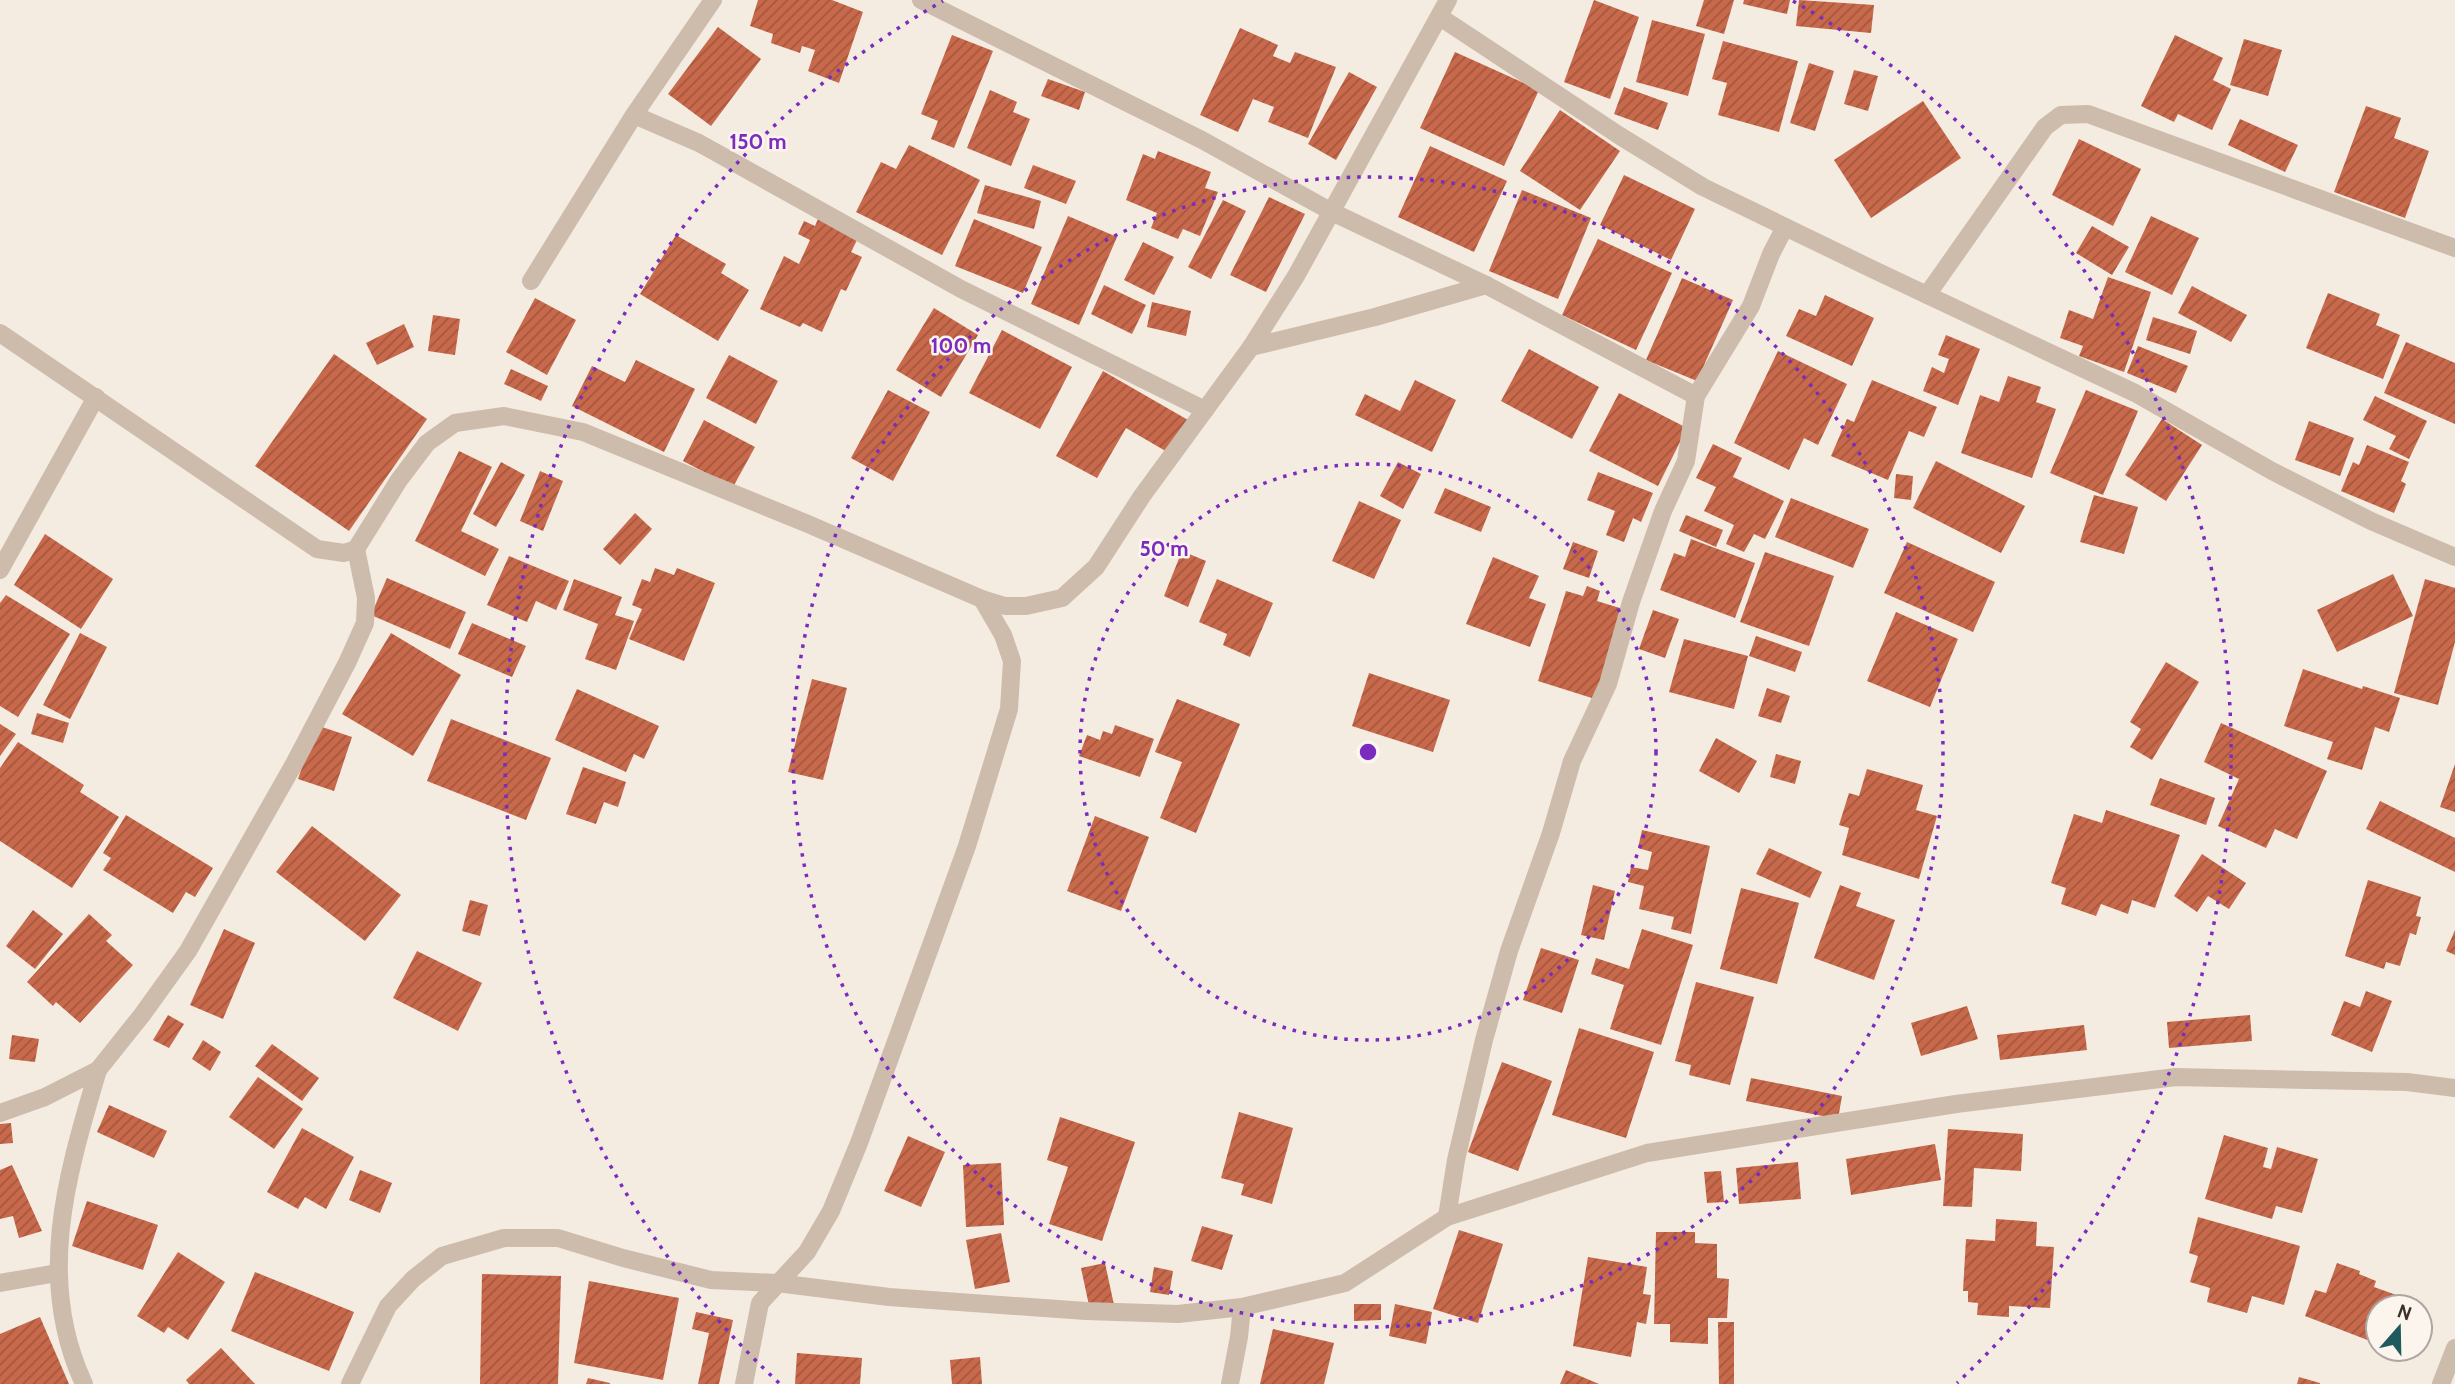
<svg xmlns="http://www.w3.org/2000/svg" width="2455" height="1384" font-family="Cabin,sans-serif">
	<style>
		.building { fill: url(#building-hatch) }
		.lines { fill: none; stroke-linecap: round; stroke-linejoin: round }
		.minor { stroke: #cdbbac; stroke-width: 18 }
		.ring { fill: none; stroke: #7b2cbf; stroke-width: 3.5; stroke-dasharray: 3.5 7 }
		.centre { fill: #7b2cbf; stroke: #fbf5ee; stroke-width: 3.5 }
		.ring-label { font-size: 21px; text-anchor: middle; font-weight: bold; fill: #7b2cbf; stroke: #fbf5ee; stroke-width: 5; stroke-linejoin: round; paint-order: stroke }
	</style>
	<defs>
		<pattern id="building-hatch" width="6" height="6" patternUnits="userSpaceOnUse" patternTransform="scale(1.75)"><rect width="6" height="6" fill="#c8694b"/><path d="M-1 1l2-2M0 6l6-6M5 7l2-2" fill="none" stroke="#a4573f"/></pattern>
	</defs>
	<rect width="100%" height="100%" fill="#f4ebe1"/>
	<g class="building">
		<path d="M758 0H832L863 12 839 83 808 71 815 50 802 46 800 53 771 43 773 34 750 26Z"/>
		<path d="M1594 0 1639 17 1610 99 1564 82Z"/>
		<path d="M1704 0H1734L1724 34 1696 26Z"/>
		<path d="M1744 0H1790L1787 14 1743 4Z"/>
		<path d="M1799 0 1874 5 1871 33 1796 26Z"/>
		<path d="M1652 20 1705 34 1688 96 1636 82Z"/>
		<path d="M718 27 761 59 711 126 668 94Z"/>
		<path d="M1240 28 1278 45 1273 56 1290 63 1295 52 1336 67 1308 138 1268 122 1274 107 1253 99 1238 132 1200 115Z"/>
		<path d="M952 35 993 51 954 148 931 139 938 121 921 114Z"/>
		<path d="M2175 35 2223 58 2213 80 2231 89 2212 130 2178 114 2174 122 2141 106Z"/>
		<path d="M2244 39 2282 50 2268 96 2230 85Z"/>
		<path d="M1723 41 1798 61 1779 132 1718 115 1727 83 1712 79Z"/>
		<path d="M1455 52 1539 90 1504 166 1420 128Z"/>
		<path d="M1809 63 1834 71 1815 131 1790 123Z"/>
		<path d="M1854 70 1878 76 1868 111 1844 104Z"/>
		<path d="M1349 72 1377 87 1336 160 1308 144Z"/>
		<path d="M1048 79 1085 92 1079 110 1041 96Z"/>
		<path d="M1624 87 1668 103 1658 130 1614 114Z"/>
		<path d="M990 90 1017 102 1013 112 1030 119 1011 166 967 148Z"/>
		<path d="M1923 101 1961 158 1871 218 1834 160Z"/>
		<path d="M2366 106 2401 118 2394 138 2429 151 2405 218 2334 192Z"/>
		<path d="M1560 110 1620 151 1580 210 1520 171Z"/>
		<path d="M2240 119 2298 145 2285 172 2228 145Z"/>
		<path d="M2079 139 2141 169 2113 226 2052 195Z"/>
		<path d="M909 145 980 180 942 255 856 212 881 162 896 169Z"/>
		<path d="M1430 146 1507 181 1474 252 1398 217Z"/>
		<path d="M1158 151 1211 172 1205 188 1218 192 1200 236 1183 229 1178 239 1151 228 1157 213 1126 200 1143 154 1155 159Z"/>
		<path d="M1033 165 1076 181 1066 204 1024 188Z"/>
		<path d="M1624 175 1695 209 1671 260 1600 225Z"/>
		<path d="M985 185 1041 201 1034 229 977 213Z"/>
		<path d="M1522 190 1591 218 1558 299 1489 271Z"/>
		<path d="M1269 197 1305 214 1266 292 1230 275Z"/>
		<path d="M1223 200 1246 211 1211 279 1188 267Z"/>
		<path d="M1068 216 1117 237 1079 325 1031 304Z"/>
		<path d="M2151 216 2199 238 2172 295 2125 272Z"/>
		<path d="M818 219 858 238 851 252 862 257 846 291 841 289 822 332 803 323 800 327 760 309 784 256 799 264 810 240 798 234 804 221 815 226Z"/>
		<path d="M974 219 1042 247 1023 293 955 266Z"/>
		<path d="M2092 226 2129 247 2112 275 2076 253Z"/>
		<path d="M676 235 726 264 721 273 749 290 718 341 640 294Z"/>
		<path d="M1598 239 1672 273 1636 350 1562 315Z"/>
		<path d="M1143 242 1174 257 1154 295 1124 280Z"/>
		<path d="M2108 277 2151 292 2124 372 2079 356 2083 346 2060 338 2069 310 2093 319Z"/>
		<path d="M1682 278 1733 300 1697 381 1646 360Z"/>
		<path d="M1104 285 1146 305 1132 334 1091 314Z"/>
		<path d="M2192 286 2247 315 2231 342 2178 313Z"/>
		<path d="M2328 293 2380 314 2376 325 2400 335 2383 379 2306 348Z"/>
		<path d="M1825 295 1874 318 1852 366 1786 336 1799 309 1816 316Z"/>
		<path d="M535 298 576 320 547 375 506 352Z"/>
		<path d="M1152 302 1191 311 1186 336 1147 327Z"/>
		<path d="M934 308 978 335 941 397 896 370Z"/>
		<path d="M433 315 460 319 455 355 428 351Z"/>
		<path d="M2153 317 2197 331 2190 354 2146 340Z"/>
		<path d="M404 324 414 347 377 365 366 343Z"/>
		<path d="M1002 330 1072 367 1040 429 969 393Z"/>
		<path d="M1946 335 1980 349 1958 405 1923 391 1932 367 1944 373 1949 359 1938 355Z"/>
		<path d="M2406 342 2455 363V424L2384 393Z"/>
		<path d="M2138 346 2188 366 2176 393 2127 373Z"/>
		<path d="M1529 349 1599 387 1572 439 1501 401Z"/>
		<path d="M1778 351 1847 384 1818 445 1804 438 1789 470 1734 443Z"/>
		<path d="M334 354 427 419 349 531 255 466Z"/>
		<path d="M729 355 778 381 756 424 706 398Z"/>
		<path d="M636 360 695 389 664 452 572 406 592 366 625 382Z"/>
		<path d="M511 369 548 386 541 401 504 384Z"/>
		<path d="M1103 371 1188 420 1169 453 1126 428 1097 478 1056 456Z"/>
		<path d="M2008 376 2041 387 2036 402 2056 409 2032 478 1961 453 1980 395 1999 402Z"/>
		<path d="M1415 380 1456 400 1432 452 1355 415 1365 394 1400 411Z"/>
		<path d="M1872 380 1937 407 1924 437 1909 431 1888 480 1831 456 1847 419 1854 422Z"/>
		<path d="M888 390 930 412 893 481 851 458Z"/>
		<path d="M2086 390 2138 411 2103 495 2050 473Z"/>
		<path d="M1619 393 1687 428 1658 486 1589 451Z"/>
		<path d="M2375 396 2427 421 2409 459 2389 449 2396 436 2363 420Z"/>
		<path d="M2162 419 2202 445 2166 501 2125 475Z"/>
		<path d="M704 420 755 447 733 487 683 461Z"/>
		<path d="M2309 421 2354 438 2340 476 2295 460Z"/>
		<path d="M1713 444 1742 458 1733 477 1784 501 1765 539 1754 534 1744 552 1726 544 1734 525 1704 511 1716 487 1696 478Z"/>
		<path d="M2367 445 2409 462 2401 481 2406 484 2394 513 2341 491 2353 462 2359 465Z"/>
		<path d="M459 451 492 467 461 531 499 549 485 576 415 541Z"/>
		<path d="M1936 461 2025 506 2001 553 1913 508Z"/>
		<path d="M501 462 525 475 496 527 473 514Z"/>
		<path d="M1398 462 1421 474 1403 509 1380 496Z"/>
		<path d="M540 471 563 481 543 531 520 521Z"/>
		<path d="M1598 472 1653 493 1641 522 1633 518 1624 542 1606 535 1615 511 1587 500Z"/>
		<path d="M1896 474 1913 476 1911 500 1894 498Z"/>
		<path d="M1445 488 1491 507 1481 532 1434 513Z"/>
		<path d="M2094 495 2138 507 2124 554 2080 542Z"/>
		<path d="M1791 498 1869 529 1853 568 1775 537Z"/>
		<path d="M1359 501 1401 520 1374 579 1332 561Z"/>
		<path d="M635 513 652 529 620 565 603 549Z"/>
		<path d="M1686 515 1723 530 1716 547 1679 531Z"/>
		<path d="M45 534 113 579 81 629 14 585Z"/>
		<path d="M1691 539 1755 563 1735 618 1660 590 1674 553 1685 557Z"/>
		<path d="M1573 542 1598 551 1589 578 1563 569Z"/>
		<path d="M1907 542 1995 582 1973 632 1884 593Z"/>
		<path d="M1182 551 1206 561 1188 607 1164 596Z"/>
		<path d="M1765 552 1834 576 1809 646 1740 622Z"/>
		<path d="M509 556 569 581 556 610 536 601 527 622 487 605Z"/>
		<path d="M1493 557 1539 576 1529 598 1546 604 1530 647 1466 624Z"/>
		<path d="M655 568 674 575 677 568 715 583 684 661 629 639 642 609 632 605 642 579 650 582Z"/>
		<path d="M2393 574 2413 616 2337 652 2317 610Z"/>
		<path d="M387 578 466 612 450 649 371 615Z"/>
		<path d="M574 579 622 597 615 615 634 621 616 670 585 659 598 624 563 610Z"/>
		<path d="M1217 579 1273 603 1250 657 1223 645 1227 634 1199 622Z"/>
		<path d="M2425 579 2455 588V642L2438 705 2394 693Z"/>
		<path d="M1587 586 1600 591 1597 601 1623 609 1595 699 1538 681 1566 591 1583 596Z"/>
		<path d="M6 595 70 634 18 717 0 706V603Z"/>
		<path d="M1653 610 1679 619 1665 658 1639 649Z"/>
		<path d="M1896 612 1958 639 1930 707 1867 681Z"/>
		<path d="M472 623 526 646 512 677 458 654Z"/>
		<path d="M80 633 107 647 70 719 43 705Z"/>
		<path d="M391 633 461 675 413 756 342 714Z"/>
		<path d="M1756 636 1802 652 1795 672 1749 656Z"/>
		<path d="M1684 639 1748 656 1734 709 1669 692Z"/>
		<path d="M2166 662 2199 682 2152 760 2130 747 2141 729 2130 722Z"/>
		<path d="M2303 669 2362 689 2363 686 2400 698 2389 732 2375 727 2362 770 2327 759 2333 742 2284 726Z"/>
		<path d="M1369 673 1450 700 1433 752 1352 726Z"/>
		<path d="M812 679 847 688 823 780 788 772Z"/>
		<path d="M1767 688 1790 696 1781 723 1758 716Z"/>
		<path d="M577 689 659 726 644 759 634 754 626 772 555 740Z"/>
		<path d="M1177 699 1240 724 1196 833 1160 818 1182 762 1155 752Z"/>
		<path d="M37 713 69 723 63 743 31 734Z"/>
		<path d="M451 719 551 758 526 820 427 781Z"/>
		<path d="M2221 723 2327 771 2297 839 2275 829 2266 848 2218 826 2239 779 2204 762Z"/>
		<path d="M0 724 16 734 0 756Z"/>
		<path d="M316 725 352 737 334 791 298 779Z"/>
		<path d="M1115 725 1154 739 1140 777 1079 756 1087 735 1100 740 1103 731 1112 734Z"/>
		<path d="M1716 738 1757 761 1739 793 1699 771Z"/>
		<path d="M18 742 84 785 80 792 119 817 72 888 0 841V768Z"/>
		<path d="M1776 754 1801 761 1795 784 1770 777Z"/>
		<path d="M2455 764V812L2440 807Z"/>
		<path d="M583 767 626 782 618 807 604 802 596 824 566 814Z"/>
		<path d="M1867 769 1923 785 1916 810 1937 816 1919 879 1842 855 1849 828 1839 825 1849 793 1859 796Z"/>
		<path d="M2160 778 2215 798 2206 825 2150 805Z"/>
		<path d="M2380 801 2455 838V872L2366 829Z"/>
		<path d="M2106 810 2180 835 2155 908 2132 900 2128 914 2101 904 2096 916 2061 904 2066 888 2051 883 2074 814 2102 823Z"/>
		<path d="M126 815 213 868 195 897 186 892 173 913 103 870 111 858 103 853Z"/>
		<path d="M1095 816 1149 837 1121 911 1067 891Z"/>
		<path d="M312 826 401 895 365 941 276 872Z"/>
		<path d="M1642 830 1710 846 1691 934 1671 929 1674 917 1639 909 1644 886 1628 882 1631 867 1648 870 1652 852 1638 848Z"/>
		<path d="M1769 848 1822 872 1810 898 1756 874Z"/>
		<path d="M2202 854 2246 883 2229 909 2208 896 2197 912 2174 896Z"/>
		<path d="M2368 880 2421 897 2416 916 2421 917 2416 935 2410 933 2400 966 2386 962 2384 969 2345 956Z"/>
		<path d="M1593 885 1615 891 1604 940 1581 935Z"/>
		<path d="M1840 885 1861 893 1856 906 1895 920 1874 980 1814 958Z"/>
		<path d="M1741 888 1799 903 1777 984 1720 969Z"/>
		<path d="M470 900 488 905 480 936 462 931Z"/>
		<path d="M33 910 63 934 35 969 6 946Z"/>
		<path d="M89 914 112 935 106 941 133 965 80 1023 56 1002 53 1006 27 982Z"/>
		<path d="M224 929 255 943 223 1019 190 1005Z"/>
		<path d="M1642 929 1693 945 1661 1045 1610 1029 1624 985 1591 974 1596 958 1629 969Z"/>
		<path d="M2455 930V955L2446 951Z"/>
		<path d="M1541 948 1579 960 1562 1013 1523 1000Z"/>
		<path d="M417 951 482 983 458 1031 393 998Z"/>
		<path d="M1696 982 1754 997 1730 1085 1689 1075 1691 1065 1675 1061Z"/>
		<path d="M2366 991 2392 1001 2372 1052 2331 1035 2344 1001 2360 1007Z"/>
		<path d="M1967 1006 1978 1039 1921 1056 1911 1023Z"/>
		<path d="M168 1015 184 1024 169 1048 153 1040Z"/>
		<path d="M2250 1015 2252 1041 2169 1048 2167 1022Z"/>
		<path d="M2084 1025 2087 1050 2000 1060 1997 1035Z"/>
		<path d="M1579 1028 1654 1052 1626 1138 1552 1115Z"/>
		<path d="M12 1035 39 1039 35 1062 9 1059Z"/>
		<path d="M203 1040 221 1052 210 1071 192 1059Z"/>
		<path d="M272 1044 319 1078 302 1101 255 1066Z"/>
		<path d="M1502 1062 1552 1081 1518 1171 1468 1152Z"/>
		<path d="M258 1077 303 1109 274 1149 229 1117Z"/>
		<path d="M1751 1078 1842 1096 1838 1119 1746 1101Z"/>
		<path d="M109 1105 167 1131 154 1158 97 1132Z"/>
		<path d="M1239 1112 1293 1128 1272 1204 1241 1195 1244 1184 1221 1178Z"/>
		<path d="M1060 1117 1135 1142 1102 1241 1049 1224 1068 1167 1047 1160Z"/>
		<path d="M11 1123 13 1143 0 1144V1124Z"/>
		<path d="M302 1128 354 1157 326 1209 305 1197 298 1209 267 1192Z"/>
		<path d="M1948 1129 2023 1134 2021 1171 1974 1168 1972 1207 1943 1206Z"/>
		<path d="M2224 1135 2268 1148 2263 1167 2271 1169 2277 1147 2318 1159 2302 1213 2276 1206 2272 1219 2205 1199Z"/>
		<path d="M908 1136 945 1152 921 1207 884 1191Z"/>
		<path d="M1935 1144 1941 1180 1851 1195 1846 1159Z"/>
		<path d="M1798 1162 1801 1199 1739 1204 1736 1168Z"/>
		<path d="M1001 1163 1004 1225 966 1227 963 1165Z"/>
		<path d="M12 1165 42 1231 19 1238 13 1216 0 1219V1170Z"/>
		<path d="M360 1170 392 1183 380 1213 349 1200Z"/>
		<path d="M1721 1171 1724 1202 1707 1203 1704 1172Z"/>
		<path d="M87 1201 158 1225 143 1270 72 1246Z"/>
		<path d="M2198 1217 2300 1246 2284 1305 2252 1296 2247 1313 2207 1302 2210 1288 2190 1282 2198 1256 2189 1253Z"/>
		<path d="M1996 1219 2037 1222 2036 1246 2054 1247 2050 1308 2009 1306V1317L1977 1315 1978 1303 1968 1302V1291H1963L1966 1239 1995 1241Z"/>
		<path d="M1202 1226 1233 1235 1222 1270 1191 1261Z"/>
		<path d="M1459 1230 1503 1244 1478 1323 1433 1309Z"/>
		<path d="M1656 1232H1695V1243L1717 1244V1278L1729 1279 1727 1318H1708V1344L1670 1342V1324H1654Z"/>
		<path d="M1001 1233 1010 1282 975 1289 966 1240Z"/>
		<path d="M178 1252 225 1282 188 1340 168 1327 164 1333 137 1316Z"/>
		<path d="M1588 1257 1647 1267 1643 1294 1651 1295 1646 1324 1637 1322 1631 1357 1573 1346Z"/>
		<path d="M1105 1263 1114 1305 1090 1310 1081 1268Z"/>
		<path d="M2337 1263 2360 1271 2359 1274 2376 1281 2374 1287 2413 1301 2411 1307H2378V1344L2305 1316 2315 1290 2326 1293Z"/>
		<path d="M1154 1267 1173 1271 1169 1295 1150 1292Z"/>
		<path d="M255 1272 354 1312 329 1371 231 1331Z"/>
		<path d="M482 1274 561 1276 558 1384H480Z"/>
		<path d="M589 1281 679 1298 663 1380 574 1363Z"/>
		<path d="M1354 1304H1381V1320L1354 1321Z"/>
		<path d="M1395 1304 1432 1312 1426 1344 1389 1336Z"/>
		<path d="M2420 1310 2426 1312 2420 1328Z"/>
		<path d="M696 1312 733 1320 719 1384H698L709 1333 692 1329Z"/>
		<path d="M40 1317 69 1384H0V1334Z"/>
		<path d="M1718 1322H1734V1384H1719Z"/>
		<path d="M1273 1329 1334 1343 1324 1384H1260Z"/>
		<path d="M221 1348 255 1384H189L186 1380Z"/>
		<path d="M2392 1349H2412L2410 1356Z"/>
		<path d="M797 1353 862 1358 860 1384H795Z"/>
		<path d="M980 1357 982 1384H952L950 1360Z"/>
		<path d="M1566 1370 1599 1384H1560Z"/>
		<path d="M2299 1377 2320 1383V1384H2297Z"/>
		<path d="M588 1378 610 1383V1384H586Z"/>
	</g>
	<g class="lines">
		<g class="minor">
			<path d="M921 0 1202 140 1332 212 1486 285 1696 396"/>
			<path d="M1440 17 1620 136 1703 187 1872 269 2135 393 2272 471 2371 521 2455 557"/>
			<path d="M634 115 699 143 961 289 1205 410"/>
			<path d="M531 281 634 115 713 0"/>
			<path d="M1927 295 2045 127 2061 115 2088 114 2455 248"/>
			<path d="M0 333 317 549 344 553 356 549 399 480 427 443 455 423 504 416 583 432 808 524 982 599 1005 606H1026L1062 598 1096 567 1142 496 1251 347 1296 276 1448 0"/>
			<path d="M1251 347 1375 317 1486 285"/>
			<path d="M0 570 96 397"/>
			<path d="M0 1113 45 1097 98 1070 142 1015 188 951 294 764 347 663 365 623 366 598 356 549"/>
			<path d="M1447 1217 1456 1160 1484 1040 1509 951 1551 833 1572 761 1608 684 1631 602 1663 511 1686 461 1696 396 1751 306 1771 254 1785 227"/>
			<path d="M0 1283 57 1273"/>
			<path d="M84 1384C35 1279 67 1175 98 1070"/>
			<path d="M350 1384 388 1306 413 1279 442 1256 504 1238H558L623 1258 711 1280 777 1283 889 1297 1086 1311 1178 1314 1242 1307 1345 1283 1447 1217 1647 1153 1956 1104 2176 1077 2407 1082 2455 1088"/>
			<path d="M744 1384 760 1303 807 1252 831 1211 859 1143 967 846 1009 709 1012 661 1003 635 982 599"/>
			<path d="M1230 1384 1239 1337 1242 1307"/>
			<path d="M2441 1384 2455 1348"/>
		</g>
	</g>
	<g class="ring">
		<circle cx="1368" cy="752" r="288"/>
		<circle cx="1368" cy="752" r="575"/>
		<path d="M779 1383A863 863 0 0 1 943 1M1793 1A863 863 0 0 1 1957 1383"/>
	</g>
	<circle cx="1368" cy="752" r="10" class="centre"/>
	<g class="ring-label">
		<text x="758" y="149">150 m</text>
		<text x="961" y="353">100 m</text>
		<text x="1164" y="556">50 m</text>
	</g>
	<g transform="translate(2399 1328) rotate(20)"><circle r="33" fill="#fbf5ee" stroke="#aea6a0" stroke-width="2"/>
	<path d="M0-5L12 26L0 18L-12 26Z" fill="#1f5a5e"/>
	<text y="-10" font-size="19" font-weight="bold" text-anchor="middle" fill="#3b302b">N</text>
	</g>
</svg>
